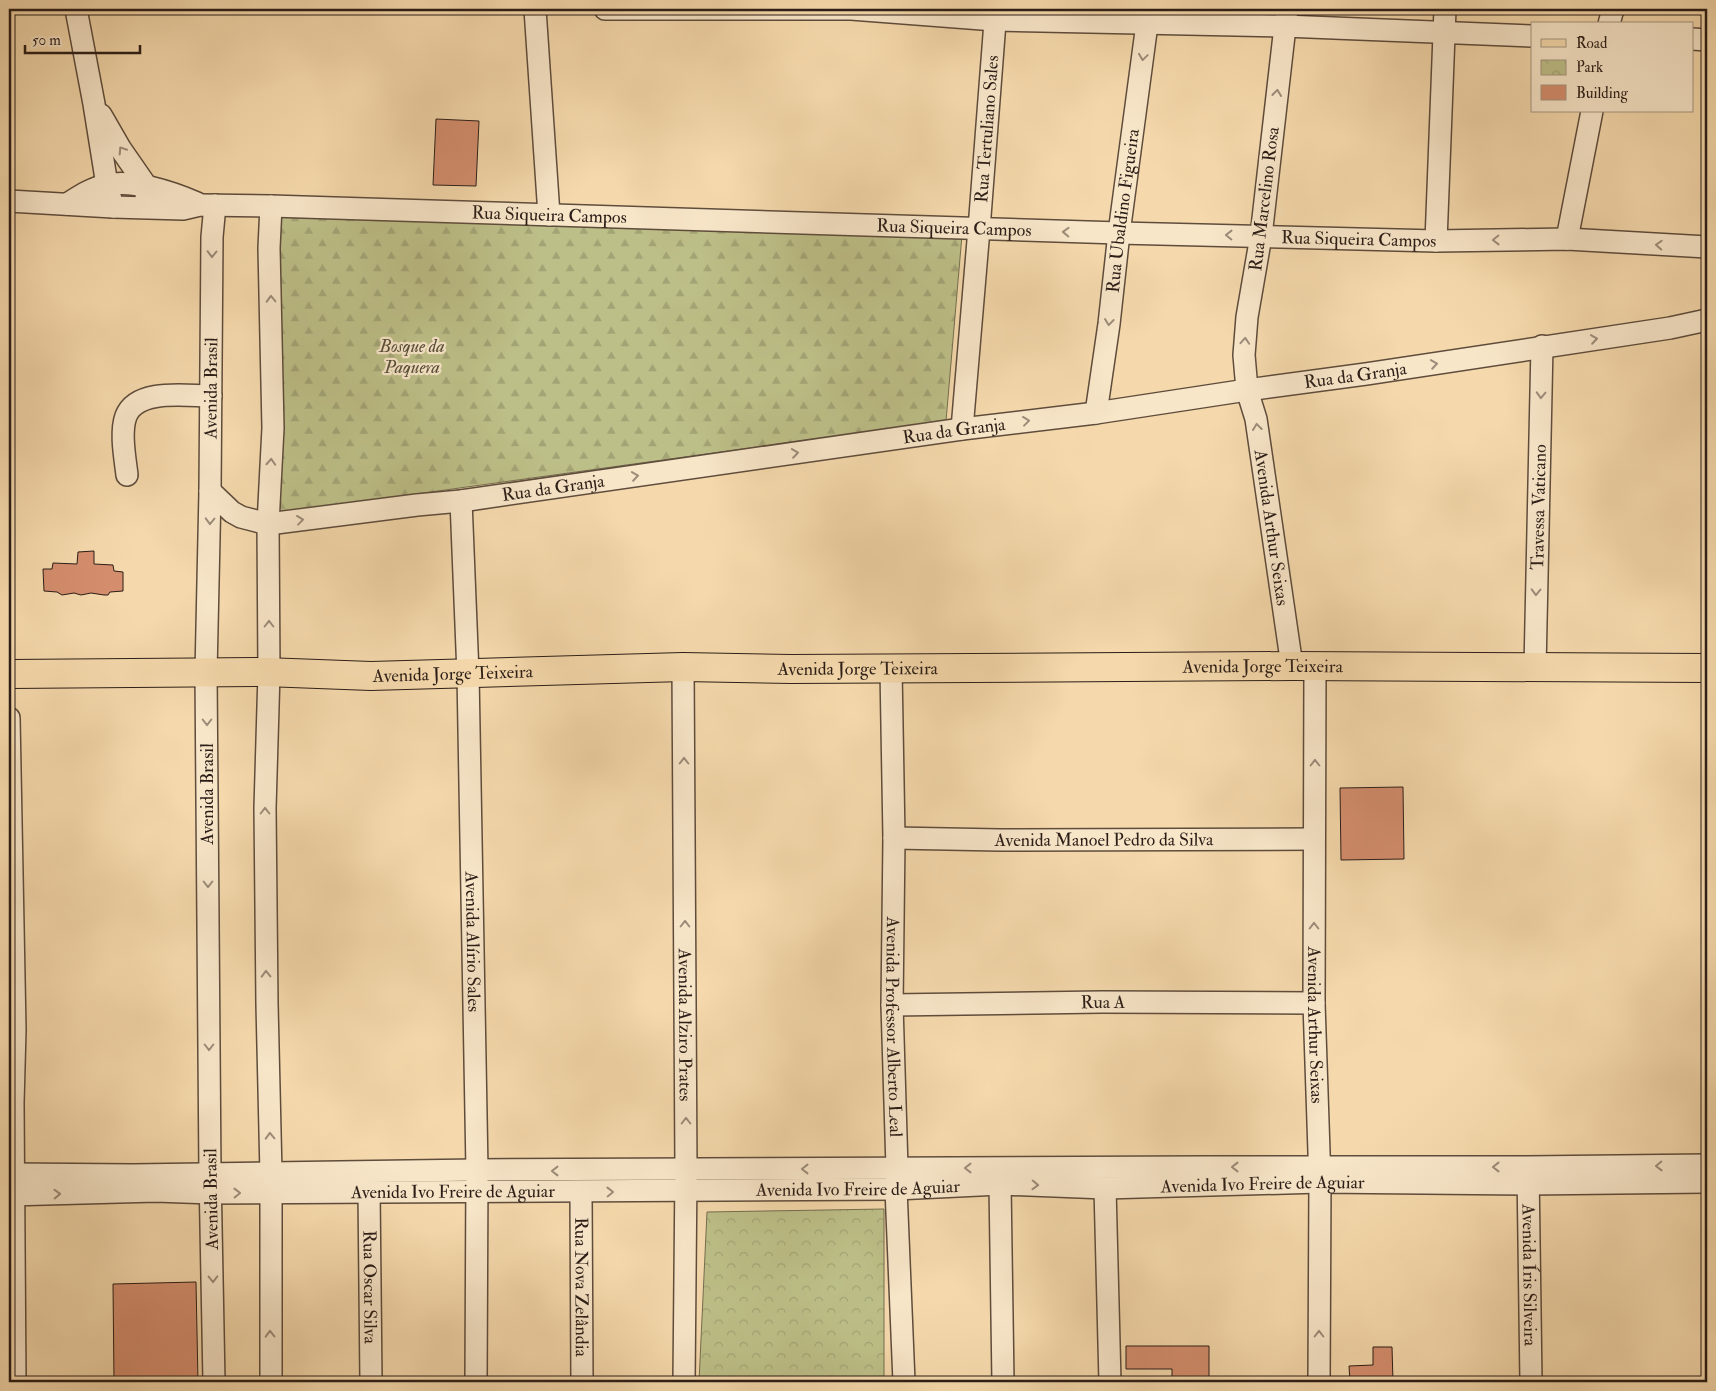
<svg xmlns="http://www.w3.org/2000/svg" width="1716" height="1391" font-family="'IM FELL Double Pica',serif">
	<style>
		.forest { fill: url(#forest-firs); stroke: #746e50 }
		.park { fill: url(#park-crowns); stroke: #746e50 }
		.building { fill: #d58e6e; stroke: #2b1d17 }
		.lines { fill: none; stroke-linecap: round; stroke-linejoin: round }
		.minor-casing { stroke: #5e4c3c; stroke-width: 24 }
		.major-casing { stroke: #2b1d17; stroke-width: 30 }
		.minor { stroke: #f8e6c9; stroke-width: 21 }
		.major { stroke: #f5d9ac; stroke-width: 28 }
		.oneway { stroke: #9c8c79 }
		.labels { text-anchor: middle; stroke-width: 4.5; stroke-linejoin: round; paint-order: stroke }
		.street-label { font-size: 18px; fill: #2b1d17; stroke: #f8e6c9 }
		.park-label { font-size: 18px; font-style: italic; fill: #574e39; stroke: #f8e6c9 }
	</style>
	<defs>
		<pattern id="forest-firs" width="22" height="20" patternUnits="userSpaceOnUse" patternTransform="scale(1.25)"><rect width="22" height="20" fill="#bdbf88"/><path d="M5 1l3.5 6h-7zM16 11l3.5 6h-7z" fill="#a3a475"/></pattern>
		<pattern id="park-crowns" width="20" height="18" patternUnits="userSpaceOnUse" patternTransform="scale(1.25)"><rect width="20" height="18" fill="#bdbf88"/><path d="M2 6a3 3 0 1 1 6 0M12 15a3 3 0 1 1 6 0" fill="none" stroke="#a3a475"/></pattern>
	</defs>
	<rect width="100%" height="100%" fill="#f5d9ac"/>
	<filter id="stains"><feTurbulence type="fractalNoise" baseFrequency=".004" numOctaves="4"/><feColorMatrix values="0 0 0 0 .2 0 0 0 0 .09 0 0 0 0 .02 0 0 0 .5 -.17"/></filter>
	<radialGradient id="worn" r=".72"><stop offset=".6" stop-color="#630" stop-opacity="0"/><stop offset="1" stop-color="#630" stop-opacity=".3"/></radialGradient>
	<path class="forest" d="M270 215 962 235 946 421 278 513Z"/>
	<path class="park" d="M884 1209V1382H699L707 1212Z"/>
	<g class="building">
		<path d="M436 119 479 121 476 186 433 185Z"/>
		<path d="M94 551V564L113 565 114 571 123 572V591L110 592 108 595H104L91 593 81 595 74 593 62 595 57 592 44 591 43 569H52L53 563 77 564 78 552Z"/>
		<path d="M1403 787 1404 859 1341 860 1340 788Z"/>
		<path d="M196 1282 198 1382H114L113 1284Z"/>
		<path d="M1126 1346H1209V1378H1172V1369H1126Z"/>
		<path d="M1373 1347H1392L1393 1382H1350L1349 1366 1373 1365Z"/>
	</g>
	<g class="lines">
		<g class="minor-casing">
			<g id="minor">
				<path d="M76 9 94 104 107 185 113 207"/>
				<path d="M535 9 549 215"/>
				<path d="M605 9H851L995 20 1284 26 1532 36"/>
				<path id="s1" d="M1287 9 1261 236 1247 317 1244 355 1247 390 1256 419 1292 666"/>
				<path d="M1609 24 1613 9"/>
				<path d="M1692 39 1707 40"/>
				<path d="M101 115 120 148 147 187 146 195"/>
				<path id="s2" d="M9 201 113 207 183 209 200 205 271 206 1119 233 1436 241 1567 239 1707 247"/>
				<path d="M67 204C80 196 92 188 106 185 133 179 172 192 197 203"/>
				<path d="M1567 239 1592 111"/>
				<path d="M1436 241 1445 9"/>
				<path id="s3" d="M1096 413 1109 324 1119 233 1149 9"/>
				<path id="s4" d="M962 429 979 229 996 9"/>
				<path d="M127 475C125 458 120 432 126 416 137 388 186 396 211 396"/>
				<path id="s5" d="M210 491 232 512 241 517 268 524 417 505 461 501 962 429 1096 413 1247 390 1366 374 1670 328 1707 320"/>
				<path id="s6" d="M461 501 468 674 477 1170 476 1382"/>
				<path id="s7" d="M1315 666 1314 1003 1320 1182 1319 1382"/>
				<path id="s8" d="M683 667 686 1170 684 1382"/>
				<path id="s9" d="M1535 668 1542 346"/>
				<path id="s10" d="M891 669 894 838 892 1005 897 1168 896 1189 904 1382"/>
				<path d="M9 718 15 1030 13 1103 15 1382"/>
				<path id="s11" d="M894 838 1000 840 1314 839"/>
				<path id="s12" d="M892 1005 1102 1002 1314 1003"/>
				<path id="s13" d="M1528 1170 1531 1382"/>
				<path d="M9 1174 133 1175 477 1170 1207 1167H1528L1707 1165"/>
				<path d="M1000 1184 1003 1382"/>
				<path d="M1105 1188 1110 1382"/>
				<path id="s14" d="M369 1191 371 1382"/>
				<path id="s15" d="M581 1192 582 1382"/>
				<path id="s16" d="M9 1195 156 1191 211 1193 896 1189 1000 1184 1105 1188 1320 1182 1528 1184 1707 1182"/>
				<path id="s17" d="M214 1382 210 1174 206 673 210 491 212 237 215 205"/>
				<path d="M271 1382V1174L267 1004 265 808 269 673 268 524 273 428 269 248 271 206"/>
			</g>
		</g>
		<g class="major-casing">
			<g id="major">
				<path id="s18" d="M9 674 265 672 371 676 683 667 791 669 1292 666 1707 668"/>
			</g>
		</g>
		<use href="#minor" class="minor"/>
		<use href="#major" class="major"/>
	</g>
	<defs><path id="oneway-chevron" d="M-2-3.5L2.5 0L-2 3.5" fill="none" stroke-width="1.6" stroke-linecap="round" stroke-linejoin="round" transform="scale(1.25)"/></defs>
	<g class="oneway">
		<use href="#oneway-chevron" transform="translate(1143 57) rotate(98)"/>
		<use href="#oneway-chevron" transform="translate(1277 93) rotate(-84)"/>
		<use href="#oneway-chevron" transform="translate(122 150) rotate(-123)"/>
		<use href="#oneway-chevron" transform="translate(1066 232) rotate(-178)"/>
		<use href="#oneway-chevron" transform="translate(1229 235) rotate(-179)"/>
		<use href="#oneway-chevron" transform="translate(1496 240) rotate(179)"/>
		<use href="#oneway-chevron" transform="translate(1659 245) rotate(-177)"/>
		<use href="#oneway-chevron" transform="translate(212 254) rotate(91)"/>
		<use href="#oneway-chevron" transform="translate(271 299) rotate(-92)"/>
		<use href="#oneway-chevron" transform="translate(1109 322) rotate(97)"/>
		<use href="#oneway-chevron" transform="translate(1594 339) rotate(-8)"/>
		<use href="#oneway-chevron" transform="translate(1245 341) rotate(-86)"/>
		<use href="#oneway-chevron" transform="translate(1434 364) rotate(-9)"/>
		<use href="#oneway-chevron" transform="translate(1541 395) rotate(92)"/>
		<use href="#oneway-chevron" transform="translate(1026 421) rotate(-7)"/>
		<use href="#oneway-chevron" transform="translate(1257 427) rotate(-97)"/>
		<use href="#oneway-chevron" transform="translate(795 453) rotate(-8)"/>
		<use href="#oneway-chevron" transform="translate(271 462) rotate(-87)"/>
		<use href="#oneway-chevron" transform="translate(635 476) rotate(-8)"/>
		<use href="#oneway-chevron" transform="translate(300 520) rotate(-7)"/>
		<use href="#oneway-chevron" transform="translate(210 521) rotate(91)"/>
		<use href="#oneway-chevron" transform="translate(1536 592) rotate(91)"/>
		<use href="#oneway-chevron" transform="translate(269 624) rotate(-90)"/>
		<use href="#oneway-chevron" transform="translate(207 722) rotate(90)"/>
		<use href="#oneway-chevron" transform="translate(684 761) rotate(-90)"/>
		<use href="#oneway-chevron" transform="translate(1315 763) rotate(-90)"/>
		<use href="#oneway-chevron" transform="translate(265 811) rotate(-90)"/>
		<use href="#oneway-chevron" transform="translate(208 884) rotate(90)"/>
		<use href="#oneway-chevron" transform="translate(685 924) rotate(-90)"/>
		<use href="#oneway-chevron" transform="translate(1314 926) rotate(-90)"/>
		<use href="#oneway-chevron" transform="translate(266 974) rotate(-91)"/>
		<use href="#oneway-chevron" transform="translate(209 1047) rotate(90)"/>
		<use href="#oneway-chevron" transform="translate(686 1121) rotate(-90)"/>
		<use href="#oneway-chevron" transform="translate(270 1136) rotate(-92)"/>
		<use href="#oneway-chevron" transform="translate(1659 1166) rotate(179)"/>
		<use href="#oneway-chevron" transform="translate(1235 1167) rotate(-180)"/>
		<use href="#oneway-chevron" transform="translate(1496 1167) rotate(180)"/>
		<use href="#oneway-chevron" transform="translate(968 1168) rotate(180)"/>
		<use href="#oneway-chevron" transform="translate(805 1169) rotate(180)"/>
		<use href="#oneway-chevron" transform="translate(555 1171) rotate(-180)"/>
		<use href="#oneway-chevron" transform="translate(1035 1185) rotate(2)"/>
		<use href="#oneway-chevron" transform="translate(610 1192) rotate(-1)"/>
		<use href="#oneway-chevron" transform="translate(237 1193) rotate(-1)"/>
		<use href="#oneway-chevron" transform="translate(57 1194) rotate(-2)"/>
		<use href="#oneway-chevron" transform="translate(213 1279) rotate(89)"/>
		<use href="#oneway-chevron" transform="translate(270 1334) rotate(-91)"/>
		<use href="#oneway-chevron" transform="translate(1319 1334) rotate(-90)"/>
	</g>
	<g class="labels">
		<g class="street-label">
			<text dy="6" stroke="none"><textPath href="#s4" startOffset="301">Rua Tertuliano Sales</textPath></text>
			<text transform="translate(1264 199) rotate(-83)" y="6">Rua Marcelino Rosa</text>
			<text dy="6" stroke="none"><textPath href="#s3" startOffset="204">Rua Ubaldino Figueira</textPath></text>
			<text dy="6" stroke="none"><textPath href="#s2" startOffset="541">Rua Siqueira Campos</textPath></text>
			<text dy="6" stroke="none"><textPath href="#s2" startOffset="946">Rua Siqueira Campos</textPath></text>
			<text dy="6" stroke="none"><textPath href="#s2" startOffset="1351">Rua Siqueira Campos</textPath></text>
			<text dy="6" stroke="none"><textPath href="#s5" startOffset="1166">Rua da Granja</textPath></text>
			<text dy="6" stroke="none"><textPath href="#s17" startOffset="994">Avenida Brasil</textPath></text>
			<text dy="6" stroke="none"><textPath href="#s5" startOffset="761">Rua da Granja</textPath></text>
			<text dy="6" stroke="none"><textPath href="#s5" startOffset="356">Rua da Granja</textPath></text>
			<text dy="6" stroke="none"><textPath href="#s9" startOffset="161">Travessa Vaticano</textPath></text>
			<text dy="6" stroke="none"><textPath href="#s1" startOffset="524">Avenida Arthur Seixas</textPath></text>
			<text dy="6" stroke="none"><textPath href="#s18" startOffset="1254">Avenida Jorge Teixeira</textPath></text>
			<text dy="6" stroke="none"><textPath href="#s18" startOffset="849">Avenida Jorge Teixeira</textPath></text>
			<text dy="6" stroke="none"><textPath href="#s18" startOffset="444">Avenida Jorge Teixeira</textPath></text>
			<text transform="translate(207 794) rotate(-90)" y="6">Avenida Brasil</text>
			<text dy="6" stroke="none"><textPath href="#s11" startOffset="210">Avenida Manoel Pedro da Silva</textPath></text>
			<text dy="6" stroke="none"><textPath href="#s6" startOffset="441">Avenida Alírio Sales</textPath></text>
			<text dy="6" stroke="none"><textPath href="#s12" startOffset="211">Rua A</textPath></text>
			<text dy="6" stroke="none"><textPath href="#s7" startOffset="359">Avenida Arthur Seixas</textPath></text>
			<text dy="6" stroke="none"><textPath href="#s8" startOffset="358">Avenida Alziro Prates</textPath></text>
			<text dy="6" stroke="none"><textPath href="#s10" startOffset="358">Avenida Professor Alberto Leal</textPath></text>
			<text dy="6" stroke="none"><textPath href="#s16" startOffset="1254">Avenida Ivo Freire de Aguiar</textPath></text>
			<text dy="6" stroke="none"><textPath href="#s16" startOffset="849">Avenida Ivo Freire de Aguiar</textPath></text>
			<text dy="6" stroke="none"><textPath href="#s16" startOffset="444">Avenida Ivo Freire de Aguiar</textPath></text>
			<text transform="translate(211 1199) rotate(-91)" y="6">Avenida Brasil</text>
			<text dy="6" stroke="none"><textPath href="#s13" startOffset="105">Avenida Íris Silveira</textPath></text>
			<text dy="6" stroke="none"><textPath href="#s14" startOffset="96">Rua Oscar Silva</textPath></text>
			<text dy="6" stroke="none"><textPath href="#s15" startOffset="95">Rua Nova Zelândia</textPath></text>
		</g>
		<g class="park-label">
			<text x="412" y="352">Bosque da<tspan x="412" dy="21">Paquera</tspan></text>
		</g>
	</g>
	<rect width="1716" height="1391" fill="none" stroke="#f5d9ac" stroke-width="30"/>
	<rect x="10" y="10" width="1696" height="1371" fill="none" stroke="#2b1d17" stroke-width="2.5"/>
	<rect x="15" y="15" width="1686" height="1361" fill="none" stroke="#2b1d17"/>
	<rect x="1531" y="22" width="162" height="90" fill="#f8e6c9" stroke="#a69682"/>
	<rect x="1541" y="39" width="25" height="8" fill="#f5d9ac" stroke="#a69682"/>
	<text x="1576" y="48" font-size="15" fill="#2b1d17">Road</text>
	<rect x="1541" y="60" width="25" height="15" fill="url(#park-crowns)" stroke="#a69682"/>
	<text x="1576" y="72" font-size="15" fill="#2b1d17">Park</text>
	<rect x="1541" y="85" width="25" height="15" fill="#d58e6e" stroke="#a69682"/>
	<text x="1576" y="98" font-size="15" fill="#2b1d17">Building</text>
	<path d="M25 45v8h115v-8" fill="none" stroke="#2b1d17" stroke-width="2.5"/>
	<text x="32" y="45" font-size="15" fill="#2b1d17" stroke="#f8e6c9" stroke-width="4" paint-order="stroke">50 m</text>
	<rect width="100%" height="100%" filter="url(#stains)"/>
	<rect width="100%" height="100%" fill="url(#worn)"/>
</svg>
